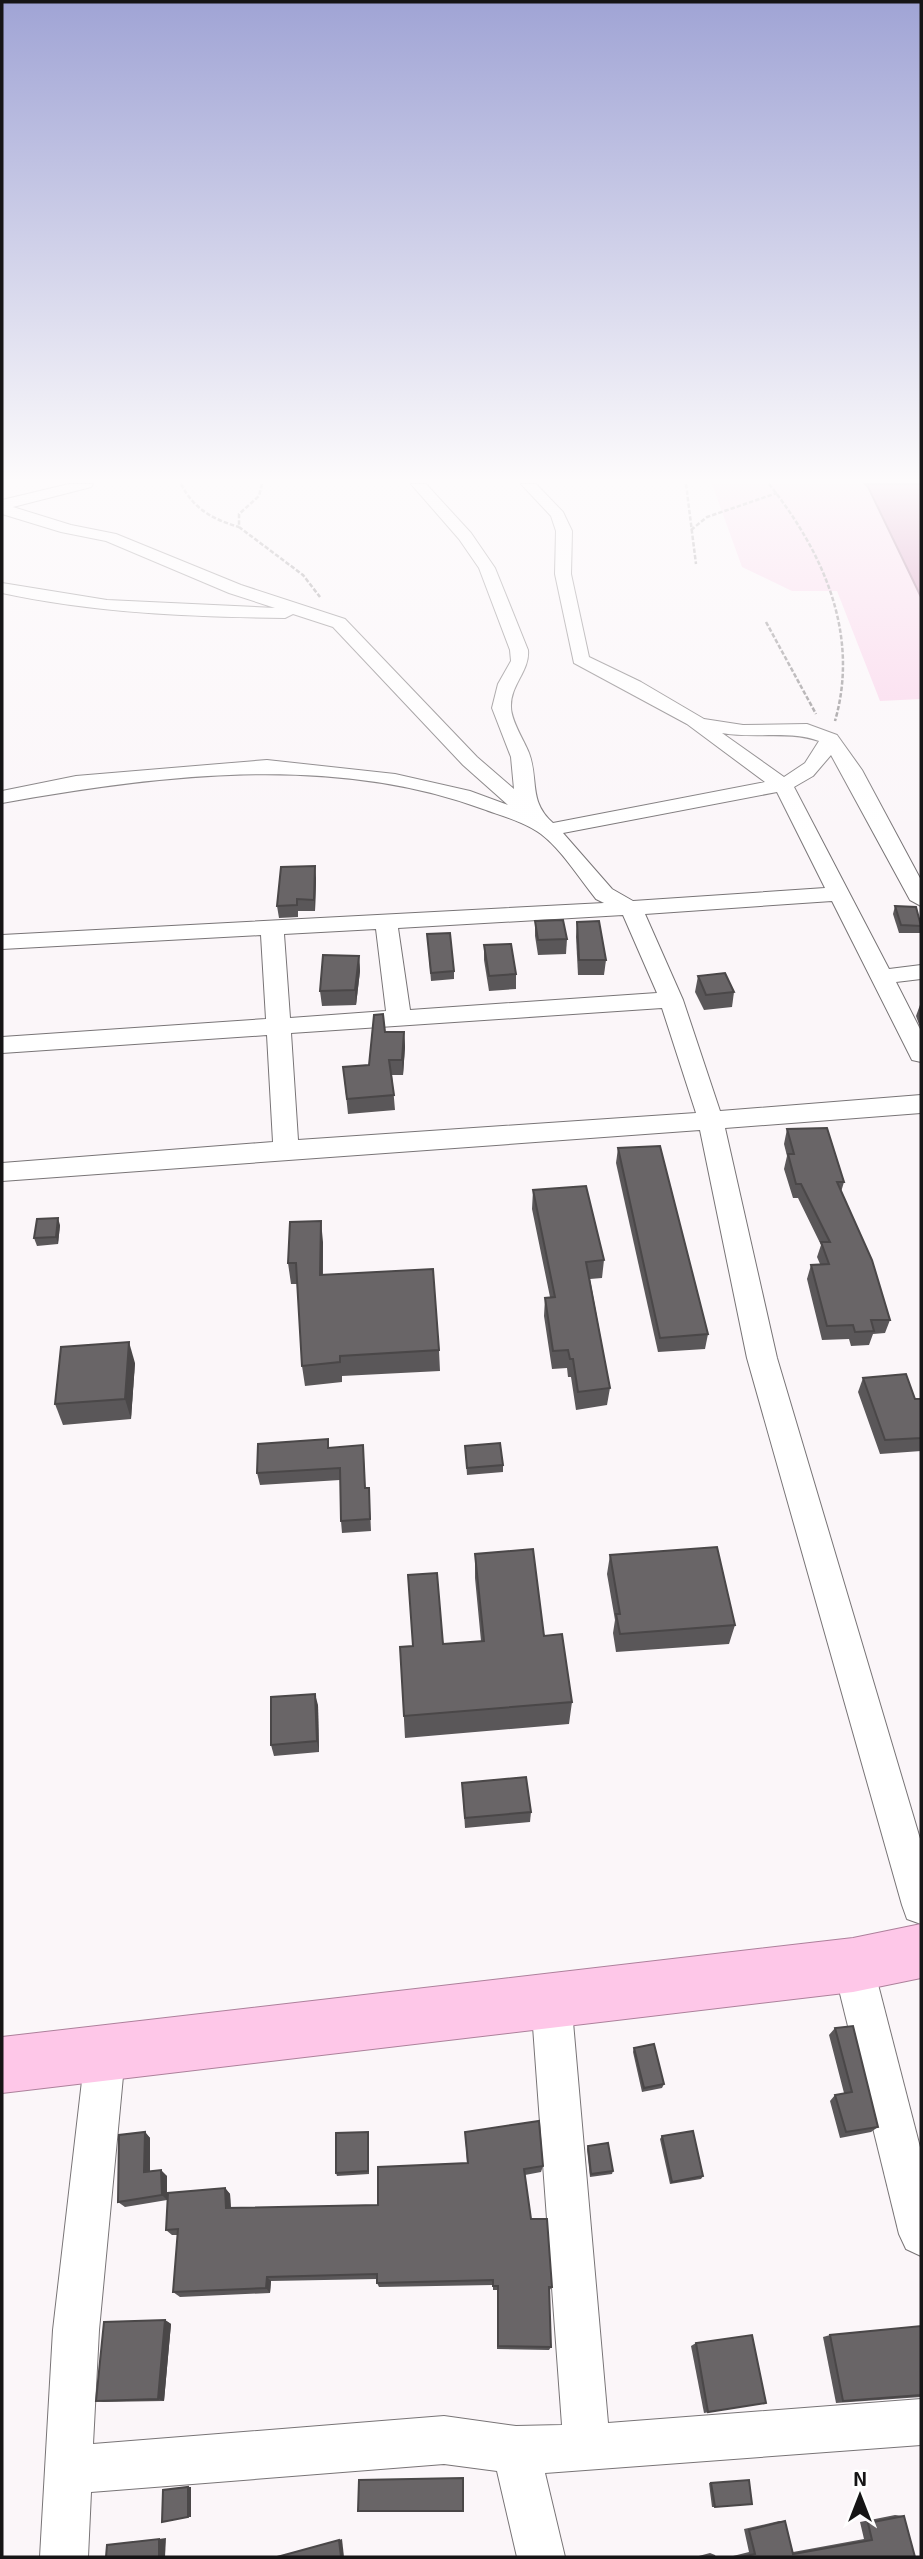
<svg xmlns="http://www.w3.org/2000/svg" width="923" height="2559" font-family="'Exo 2',sans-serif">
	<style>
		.green { fill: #fad3ea }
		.water { fill: #d48db8; stroke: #9b6987; stroke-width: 2 }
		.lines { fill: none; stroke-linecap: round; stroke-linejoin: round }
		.minor-casing { stroke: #787476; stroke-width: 2 }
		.trunk-casing { stroke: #ad809b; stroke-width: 2 }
		.path { stroke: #8c898b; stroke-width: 2.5; stroke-dasharray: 4.5 2; stroke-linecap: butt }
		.minor { fill: #fff; fill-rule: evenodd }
		.trunk { fill: #fec7e8; fill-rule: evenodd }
		.wall { fill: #5a5759 }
		.shaded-wall { fill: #4a4748 }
		.building { fill: #696567; stroke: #4a4748; stroke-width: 2 }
	</style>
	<rect width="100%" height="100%" fill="#fbf6f9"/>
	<path class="green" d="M712 484H865L921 597V699L880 701 837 591H792L742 567Z"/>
	<path class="water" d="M865 484H921V597L868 487Z"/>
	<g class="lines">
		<g class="minor-casing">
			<g id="minor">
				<path d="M69 484H93L91 487 13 507 71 525 116 534 241 585 345 619 477 757 514 789 511 757 492 708 498 684 511 661 510 650 479 568 459 539 411 484H426L471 533 495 568 528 650C530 671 510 685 511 707 511 721 524 740 529 753 539 780 528 801 553 823L765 782 687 724 574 663 555 574 556 531 551 516 521 484H536L563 512 572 531 571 574 589 657 641 682 704 719 743 725 807 724 837 735 862 770 921 880V906L910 900 831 755 813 776 794 787 889 969 921 965V979L896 982 921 1031V1062L912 1060 909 1054 832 901 645 914 683 1000 720 1111 921 1095V1113L725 1128 777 1358 921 1842V1924L907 1919 902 1905 747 1358 700 1130 2 1181V1163L273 1142 267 1035 2 1053V1037L266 1019 261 935 2 949V935L604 903 596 899C579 878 562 850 541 834 525 822 502 816 483 809 331 753 157 775 2 803V791L76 776 267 760 395 774 470 791 508 805 463 765 333 627 293 614 285 618C190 617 95 613 2 593V583L107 600 275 608 229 593 106 541 61 532 2 514V500ZM722 733C754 739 789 730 819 741L805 763 784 777ZM777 792 825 888 633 901 612 889 563 833ZM623 915 657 993 410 1010 398 928ZM376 929 386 1011 290 1018 284 934ZM662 1008 696 1113 298 1140 291 1033Z"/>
				<path d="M853 1945 867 1951 873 1965 921 2151V2256L906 2249 899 2234 833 1965 839 1951Z"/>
				<path d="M551 1979 565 1985 571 1999 608 2423 921 2399V2445L545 2473 565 2557H517L497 2471 444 2464 91 2492 88 2557H40L53 2330 85 2055 91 2041 105 2035 119 2041 125 2055 99 2330 93 2444 444 2416 516 2426 562 2425 531 1999 537 1985Z"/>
			</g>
		</g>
		<g class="trunk-casing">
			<path id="trunk" d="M921 1924V1978L853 1992 2 2093V2037L853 1938Z"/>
		</g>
		<g class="path">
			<path d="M181 484C194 509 212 519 239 527"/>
			<path d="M262 484 259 496 239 514V527L303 575 320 597"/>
			<path d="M686 484 696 564"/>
			<path d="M769 484C823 552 860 634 835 721"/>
			<path d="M691 530 707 517 777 493"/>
			<path d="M766 622 816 714"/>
		</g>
		<use href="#minor" class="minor"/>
		<use href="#trunk" class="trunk"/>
	</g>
	<g class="wall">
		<path d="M316 878 315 911H298V917L279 918 277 906Z"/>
		<path d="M895 906 921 924 920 933H899L893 914Z"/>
		<path d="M535 921 567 939 566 954 538 955 535 936Z"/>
		<path d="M577 922 606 960 604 975H578L576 937Z"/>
		<path d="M427 934 454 971V979L431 981Z"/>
		<path d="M484 945 516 974V989L489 991 484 960Z"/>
		<path d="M359 956 360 971 356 1005 322 1006 320 991Z"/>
		<path d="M698 976 734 992 732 1007 704 1010 695 992Z"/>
		<path d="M921 1002V1030L916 1016Z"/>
		<path d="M385 1032H404L405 1047 403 1075H392L395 1110 348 1114 343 1067 369 1065Z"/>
		<path d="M787 1129 844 1182 841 1192 890 1320 885 1333 873 1334 869 1345 851 1346 849 1339 822 1340 807 1279 811 1265 820 1264 817 1257 821 1245 798 1198H793L784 1169 787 1156 784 1144Z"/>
		<path d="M618 1148 708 1334 705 1349 658 1352 616 1163Z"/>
		<path d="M533 1190 604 1260 602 1278 590 1279 610 1388 607 1405 576 1410 571 1377H568L567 1368 552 1369 544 1316 545 1298 550 1297 532 1209Z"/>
		<path d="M60 1225 58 1244 37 1246 34 1238Z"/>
		<path d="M323 1242V1275L439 1350 440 1371 342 1376V1382L305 1386 302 1366 297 1284H291L288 1263Z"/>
		<path d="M135 1363 131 1419 63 1425 55 1404Z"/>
		<path d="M863 1378 915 1399H921V1451L880 1454 858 1392Z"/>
		<path d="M328 1439 329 1448 364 1458 365 1488H369L371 1531 342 1533 341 1521 340 1480 260 1485 257 1473Z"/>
		<path d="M465 1446 503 1465V1472L467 1475Z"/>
		<path d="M475 1554 544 1636 572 1702 569 1724 405 1738 400 1647 481 1641 475 1578Z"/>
		<path d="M610 1555 735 1625 729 1644 616 1652 613 1633 615 1620 607 1574Z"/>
		<path d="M318 1705 319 1752 274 1756 271 1745Z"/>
		<path d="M462 1783 531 1812 530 1822 465 1828Z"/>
		<path d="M835 2028 878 2127 871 2132 840 2138 830 2101 835 2095 844 2093 829 2035Z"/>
		<path d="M634 2048 664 2084 662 2088 642 2092 633 2052Z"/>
		<path d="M145 2132 150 2138V2171L167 2176V2200L125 2207 118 2202Z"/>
		<path d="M465 2132 543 2166 541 2172 525 2175 531 2219 552 2287 549 2291 551 2347 549 2350 497 2349V2290H493V2285L379 2287 377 2283V2279L271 2281 270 2293 180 2297 173 2292 178 2235H172L166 2230 225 2188 230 2194 231 2208 378 2205 467 2163Z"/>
		<path d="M369 2135V2174L337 2176 336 2173Z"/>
		<path d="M662 2136 703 2176 701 2179 670 2184 660 2139Z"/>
		<path d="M588 2146 613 2171 612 2174 590 2177 587 2149Z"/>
		<path d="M165 2320 171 2324 164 2401 103 2402 96 2401Z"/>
		<path d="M921 2326V2397L836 2403 823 2337 830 2335Z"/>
		<path d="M696 2343 766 2403 704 2413 691 2346Z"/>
		<path d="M749 2480 715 2507H712L709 2483Z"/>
		<path d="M895 2515 904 2516 915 2557H729L749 2552 744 2529 779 2521H785L793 2552 864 2539 860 2522Z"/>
		<path d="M710 2553 715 2555 716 2557H695Z"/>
	</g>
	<g class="shaded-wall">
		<path d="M315 866 316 878 315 911 314 900Z"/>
		<path d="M359 956 360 971 356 1005 355 990Z"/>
		<path d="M404 1032 405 1047 403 1075 402 1060Z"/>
		<path d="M58 1218 60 1225 58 1244 56 1237Z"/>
		<path d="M321 1221 323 1242 322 1296 320 1275Z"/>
		<path d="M129 1342 135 1363 131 1419 125 1399Z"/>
		<path d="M315 1694 318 1705 319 1752 317 1741Z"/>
		<path d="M145 2132 150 2138V2178L144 2172Z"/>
		<path d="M161 2170 167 2176V2200L162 2195Z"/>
		<path d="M225 2188 230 2194 231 2214 226 2208Z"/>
		<path d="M267 2277 271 2281 270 2293 266 2288Z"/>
		<path d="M165 2320 171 2324 164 2401 158 2399Z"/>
		<rect x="188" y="2487" width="3" height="30"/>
		<path d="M166 2538 165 2557H159V2539Z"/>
		<path d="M342 2539 344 2557H341L339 2540Z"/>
	</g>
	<g class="building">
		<path d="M315 866 314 900 297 899V905L277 906 281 867Z"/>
		<path d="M895 906 916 907 921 926 901 925Z"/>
		<path d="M563 920 567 939 538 940 535 921Z"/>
		<path d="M599 921 606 960H579L577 922Z"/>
		<path d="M450 933 454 971 431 973 427 934Z"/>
		<path d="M511 944 516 974 489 976 484 945Z"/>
		<path d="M323 955 359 956 355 990 320 991Z"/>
		<path d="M725 973 734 992 706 995 698 976Z"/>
		<path d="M383 1014 385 1032H404L402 1060H389L394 1095 347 1099 343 1067 369 1065 374 1015Z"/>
		<path d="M827 1128 844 1182H837L872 1260 890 1320H871L874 1331 855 1332 853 1325 827 1326 811 1265 829 1264 821 1242H830L801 1184H796L788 1154H794L787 1129Z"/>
		<path d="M660 1146 708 1334 660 1338 618 1148Z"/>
		<path d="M586 1186 604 1260 586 1262 610 1388 578 1392 573 1359H570L568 1350 553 1351 545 1298 555 1297 533 1190Z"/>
		<path d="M58 1218 56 1237 34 1238 37 1219Z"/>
		<path d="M321 1221 320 1275 433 1269 439 1350 340 1356V1362L302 1366 296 1263H288L290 1222Z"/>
		<path d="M129 1342 125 1399 55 1404 61 1347Z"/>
		<path d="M906 1374 915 1399H921V1438L885 1440 863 1378Z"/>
		<path d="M328 1439V1448L363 1445 365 1488H369L370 1519 341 1521 340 1468 257 1473 258 1444Z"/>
		<path d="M500 1443 503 1465 467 1468 465 1446Z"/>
		<path d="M717 1547 735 1625 620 1634 616 1614H620L610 1555Z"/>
		<path d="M533 1549 544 1636 562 1634 572 1702 404 1716 400 1647 413 1646 408 1575 437 1573 443 1644 484 1641 475 1554Z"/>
		<path d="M315 1694 317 1741 271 1745V1697Z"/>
		<path d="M526 1777 531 1812 465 1818 462 1783Z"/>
		<path d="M853 2026 878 2127 846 2132 835 2095 852 2092 835 2028Z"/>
		<path d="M654 2044 664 2084 644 2088 634 2048Z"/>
		<path d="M539 2121 543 2166 524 2169 531 2219H547L552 2287H549L551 2347 498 2346V2286H493V2280L377 2283V2274L267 2277 266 2288 173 2292 178 2229 166 2230 168 2193 225 2188 226 2208 378 2205V2167L468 2163 465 2132Z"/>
		<path d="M693 2131 703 2176 672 2182 662 2136Z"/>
		<path d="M145 2132 144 2172 161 2170 162 2195 118 2202 119 2135Z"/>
		<path d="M368 2132V2171L336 2173V2133Z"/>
		<path d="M608 2143 613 2171 591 2174 588 2146Z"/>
		<path d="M165 2320 158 2399 96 2401 104 2322Z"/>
		<path d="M921 2326V2395L843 2401 830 2335Z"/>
		<path d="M752 2335 766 2403 708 2412 696 2343Z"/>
		<path d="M463 2478V2511H358L359 2480Z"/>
		<path d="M749 2480 752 2504 715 2507 711 2483Z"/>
		<path d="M188 2487V2517L162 2522 163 2490Z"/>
		<path d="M904 2516 915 2557H741L755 2554 749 2530 785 2521 793 2554 872 2540 868 2523Z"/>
		<path d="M159 2539V2557H106L107 2545Z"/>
		<path d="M339 2540 341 2557H277Z"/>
	</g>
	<linearGradient id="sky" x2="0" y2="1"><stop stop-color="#a0a4d5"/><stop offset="0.57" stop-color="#fdfbfc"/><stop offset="1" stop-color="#fdfbfc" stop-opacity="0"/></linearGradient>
	<rect width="923" height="842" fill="url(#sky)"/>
	<rect width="923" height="2559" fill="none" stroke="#161516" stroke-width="7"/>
	<g transform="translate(860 2496)" stroke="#ffffff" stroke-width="5" paint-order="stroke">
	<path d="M0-5L12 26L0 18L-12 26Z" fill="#161516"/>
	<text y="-10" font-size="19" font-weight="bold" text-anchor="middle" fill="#161516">N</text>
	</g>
</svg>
